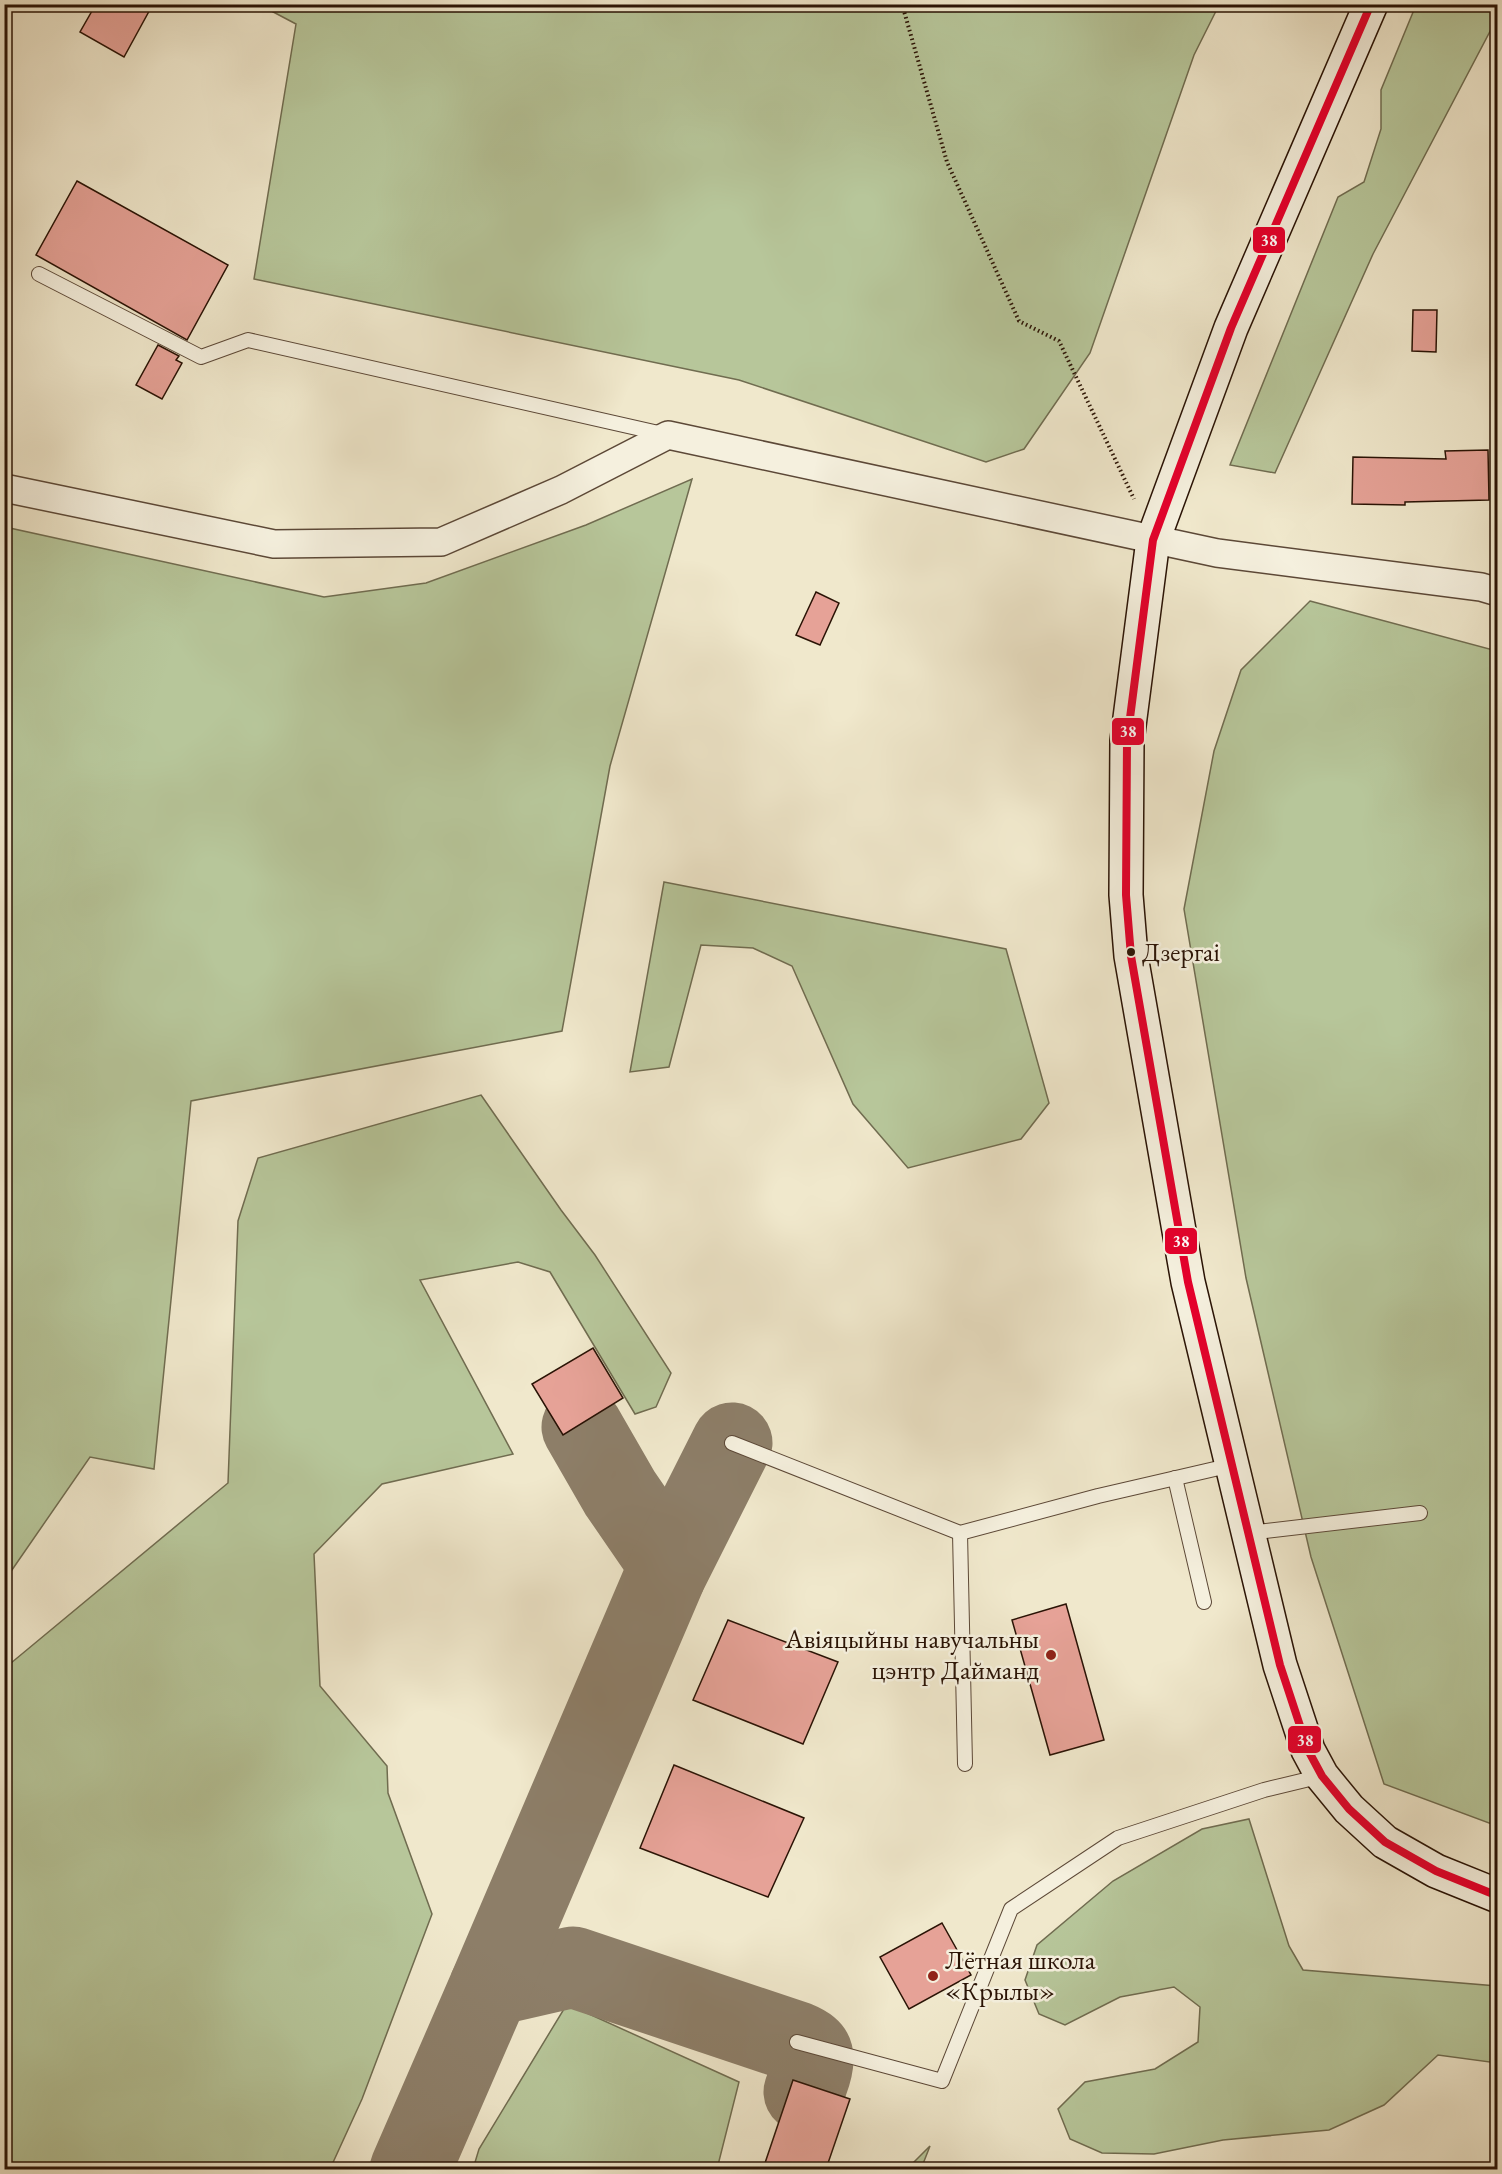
<svg xmlns="http://www.w3.org/2000/svg" width="1502" height="2174" font-family="'EB Garamond',serif">
	<style>
		.green { fill: #b7c69a; stroke: #706c50; stroke-width: 1.5 }
		.lines { fill: none; stroke-linecap: round; stroke-linejoin: round }
		.taxiway { stroke: #8d7e68; stroke-width: 81 }
		.building { fill: #e6a297; stroke: #2a1305; stroke-width: 1.5 }
		.lane-casing { stroke: #5c4837; stroke-width: 16 }
		.street-casing { stroke: #5c4837; stroke-width: 30 }
		.secondary-casing { stroke: #2a1305; stroke-width: 36 }
		.path { stroke: #2a1305; stroke-width: 4; stroke-dasharray: 1.5 3; stroke-linecap: butt }
		.lane { stroke: #f5f0de; stroke-width: 14 }
		.street { stroke: #f5f0de; stroke-width: 27 }
		.secondary { stroke: #f5f0de; stroke-width: 33 }
		.bus-1-casing { stroke: #f5f0de; stroke-width: 12 }
		.bus-1 { stroke: #e4002b; stroke-width: 8 }
		.bus-dot { fill: #2a1305; stroke: #f5f0de; stroke-width: 2 }
		.poi-dot { fill: #8f2418; stroke: #f5f0de; stroke-width: 2 }
		.labels { text-anchor: middle; stroke-width: 5; stroke-linejoin: round; paint-order: stroke }
		.bus-label { font-size: 26px; fill: #2a1305; stroke: #f5f0de; text-anchor: start }
		.poi-label { font-size: 27px; fill: #2a1305; stroke: #f5f0de; text-anchor: end }
		.line-badge { stroke: #f5f0de; stroke-width: 2 }
		.badge-label { font-size: 16px; text-anchor: middle; font-weight: bold; fill: #fff }
	</style>
	<rect width="100%" height="100%" fill="#f0e8cc"/>
	<filter id="stains"><feTurbulence type="fractalNoise" baseFrequency=".00333" numOctaves="4"/><feColorMatrix values="0 0 0 0 .2 0 0 0 0 .09 0 0 0 0 .02 0 0 0 .5 -.17"/></filter>
	<radialGradient id="worn" r=".72"><stop offset=".6" stop-color="#630" stop-opacity="0"/><stop offset="1" stop-color="#630" stop-opacity=".3"/></radialGradient>
	<g class="green">
		<path d="M260 5H1219L1194 55 1090 353 1024 449 986 462 739 380 254 279 296 24Z"/>
		<path d="M1416 5H1497V18L1373 254 1275 473 1230 465 1338 197 1364 182 1381 129V90Z"/>
		<path d="M692 479 610 766 562 1031 191 1101 154 1469 90 1457 5 1580V527L324 597 426 583 586 525Z"/>
		<path d="M1310 601 1497 651V1826L1384 1784 1311 1557 1246 1278 1184 909 1214 751 1241 670Z"/>
		<path d="M664 882 1006 949 1049 1103 1021 1139 908 1168 853 1104 792 966 753 948 701 945 669 1067 630 1072Z"/>
		<path d="M481 1095 561 1210 595 1255 671 1373 656 1407 635 1414 550 1272 518 1262 420 1280 513 1454 382 1484 314 1554 320 1686 387 1766 388 1793 432 1914 362 2099 330 2169H5V1668L228 1483 238 1221 258 1158Z"/>
		<path d="M1249 1819 1289 1946 1303 1970 1497 1986V2063L1438 2055 1384 2105 1329 2130 1223 2140 1154 2154 1102 2153 1070 2139 1058 2109 1085 2082 1155 2069 1198 2042 1200 2007 1174 1987 1120 1997 1065 2025 1039 2014 1025 1980 1037 1945 1113 1881 1202 1829Z"/>
		<path d="M567 2004 739 2082 717 2169H473L479 2149Z"/>
		<path d="M930 2146 921 2169H907Z"/>
	</g>
	<g class="lines">
		<g class="taxiway">
			<path d="M582 1427 620 1493 664 1557 666 1574"/>
			<path d="M490 1986 573 1967 797 2042C824 2053 811 2071 804 2092"/>
			<path d="M410 2170 490 1986 666 1574 732 1443"/>
		</g>
	</g>
	<g class="building">
		<path d="M96 4H153L124 57 80 32Z"/>
		<path d="M77 181 228 265 187 340 36 255Z"/>
		<path d="M1413 310H1437L1436 352 1412 351Z"/>
		<path d="M158 345 179 356 176 360 182 363 162 399 136 385Z"/>
		<path d="M1488 450 1489 500 1405 502V505L1352 504 1353 457 1446 459 1445 451Z"/>
		<path d="M816 592 839 603 820 645 796 635Z"/>
		<path d="M593 1348 623 1398 563 1435 532 1384Z"/>
		<path d="M1066 1604 1104 1740 1050 1755 1012 1620Z"/>
		<path d="M728 1620 838 1662 803 1744 693 1700Z"/>
		<path d="M674 1765 804 1818 768 1897 640 1848Z"/>
		<path d="M942 1923 971 1975 909 2009 880 1957Z"/>
		<path d="M793 2080 850 2099 826 2169H763Z"/>
	</g>
	<g class="lines">
		<g class="lane-casing">
			<g id="lane">
				<path d="M39 274 201 357 248 340 663 434"/>
				<path d="M732 1443 960 1533 1098 1496 1232 1465"/>
				<path d="M1175 1478 1204 1602"/>
				<path d="M960 1533 965 1764"/>
				<path d="M1249 1533 1420 1513"/>
				<path d="M797 2042 942 2081 1011 1909 1118 1838 1264 1790 1322 1776"/>
			</g>
		</g>
		<g class="street-casing">
			<path id="street" d="M4 488 274 544 441 542 561 490 668 435 1217 553 1481 587 1498 592"/>
		</g>
		<g class="secondary-casing">
			<path id="secondary" d="M1371 4 1231 328 1153 540 1127 741 1126 895 1131 956 1188 1282 1280 1665 1308 1750 1322 1776 1349 1809 1385 1842 1436 1871 1498 1896"/>
		</g>
		<path class="path" d="M902 4 947 162 1019 321 1059 341 1134 499"/>
		<use href="#lane" class="lane"/>
		<use href="#street" class="street"/>
		<use href="#secondary" class="secondary"/>
		<g class="bus-1-casing">
			<path id="bus-1" d="M1371 4 1231 328 1153 540 1127 741 1126 895 1131 956 1188 1282 1280 1665 1308 1750 1322 1776 1349 1809 1385 1842 1436 1871 1498 1896"/>
		</g>
		<use href="#bus-1" class="bus-1"/>
	</g>
	<circle class="bus-dot" cx="1131" cy="952" r="5"/>
	<g class="poi-dot">
		<circle cx="1051" cy="1655" r="6"/>
		<circle cx="933" cy="1976" r="6"/>
	</g>
	<g class="labels">
		<g class="bus-label">
			<text x="1142" y="961">Дзергаі</text>
		</g>
		<g class="poi-label">
			<text x="1039" y="1648">Авіяцыйны навучальны<tspan x="1039" dy="31">цэнтр Дайманд</tspan></text>
			<text x="945" y="1969" text-anchor="start">Лётная школа<tspan x="945" dy="31">«Крылы»</tspan></text>
		</g>
	</g>
	<g class="line-badge">
		<rect x="1252" y="226" width="34" height="28" rx="6" fill="#e4002b"/>
		<rect x="1111" y="717" width="34" height="29" rx="6" fill="#e4002b"/>
		<rect x="1164" y="1227" width="34" height="28" rx="6" fill="#e4002b"/>
		<rect x="1287" y="1725" width="35" height="29" rx="6" fill="#e4002b"/>
	</g>
	<g class="badge-label">
		<text x="1269" y="246">38</text>
		<text x="1128" y="737">38</text>
		<text x="1181" y="1247">38</text>
		<text x="1305" y="1746">38</text>
	</g>
	<rect width="1502" height="2174" fill="none" stroke="#f0e8cc" stroke-width="24"/>
	<rect x="6" y="6" width="1490" height="2162" fill="none" stroke="#2a1305" stroke-width="3"/>
	<rect x="12" y="12" width="1478" height="2150" fill="none" stroke="#2a1305" stroke-width="1.5"/>
	<rect width="100%" height="100%" filter="url(#stains)"/>
	<rect width="100%" height="100%" fill="url(#worn)"/>
</svg>
